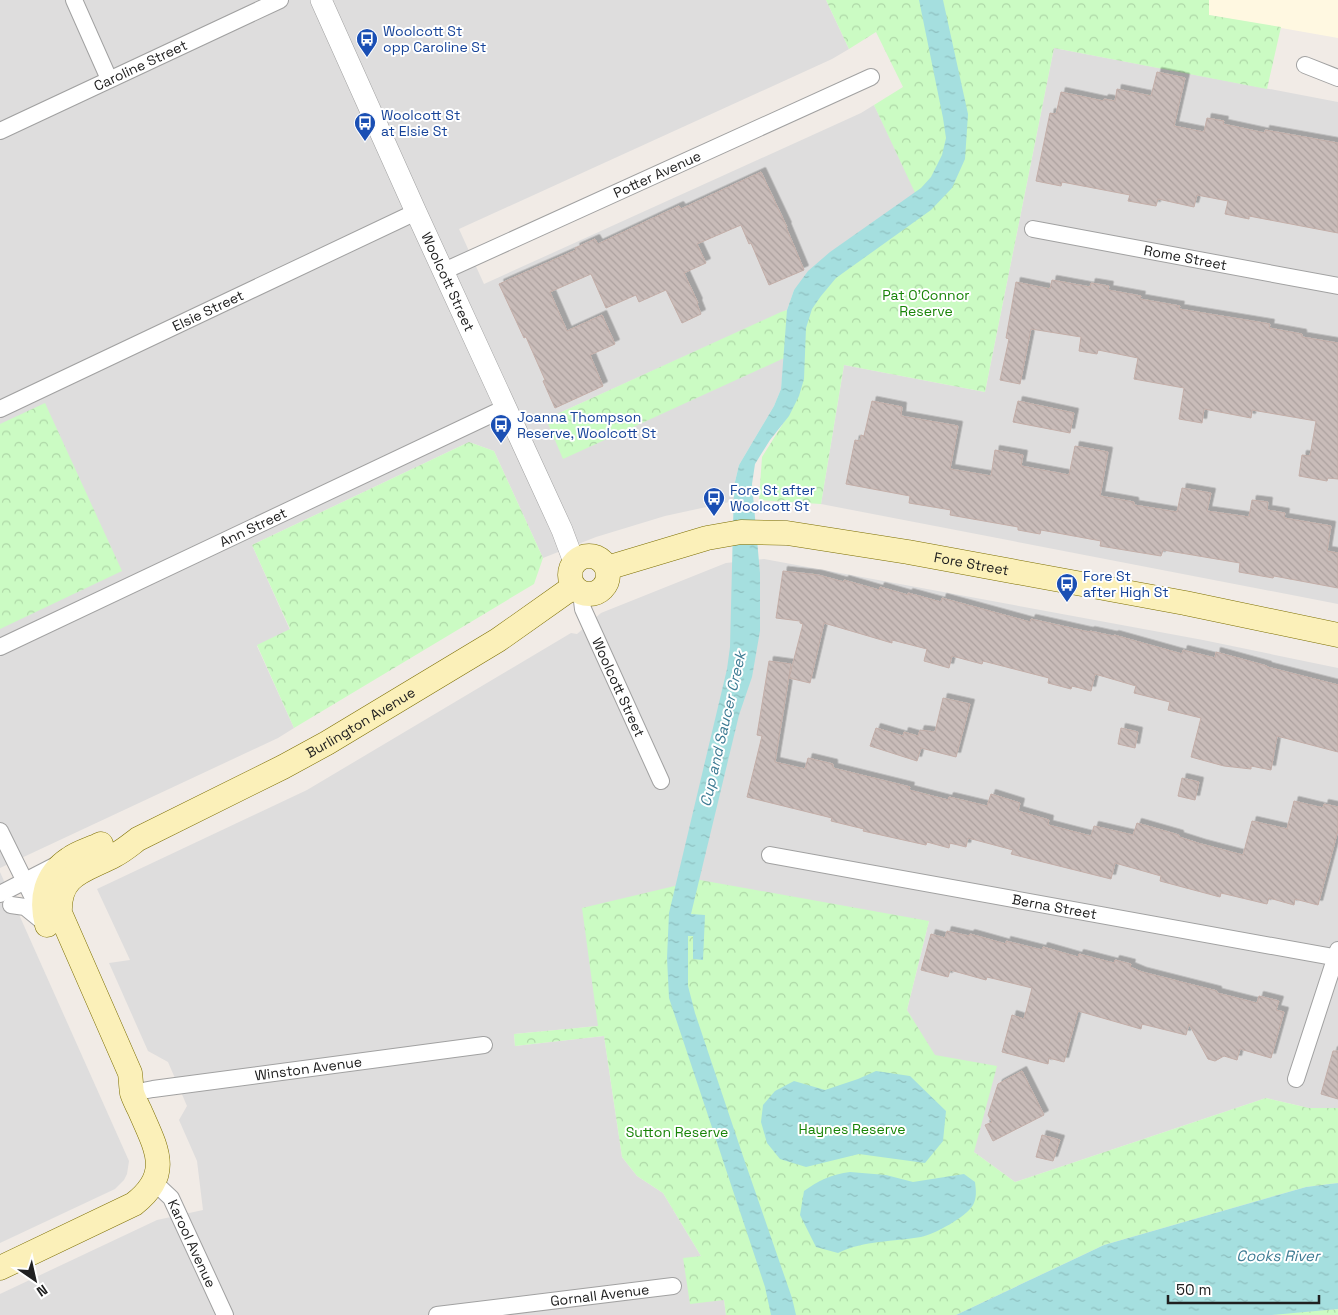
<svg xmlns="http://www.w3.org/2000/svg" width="1338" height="1315" font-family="'Space Grotesk',sans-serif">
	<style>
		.residential { fill: #dedddd }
		.education { fill: #fff8e1 }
		.park { fill: url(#park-crowns) }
		.water { fill: url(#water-ripples) }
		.building { fill: url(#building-back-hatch); stroke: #c3aea8; filter: url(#shadow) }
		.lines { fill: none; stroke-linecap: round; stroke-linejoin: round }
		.minor-casing { stroke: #a1a1a1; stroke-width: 18 }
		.tertiary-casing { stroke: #a1a1a1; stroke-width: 22 }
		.secondary-casing { stroke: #7c6e02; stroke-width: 25 }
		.minor { stroke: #fff; stroke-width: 16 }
		.tertiary { stroke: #fff; stroke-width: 21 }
		.secondary { stroke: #fbf0b9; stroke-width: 24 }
		.labels { text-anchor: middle; stroke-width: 4; stroke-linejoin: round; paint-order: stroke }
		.transit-label { font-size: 14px; fill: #164399; stroke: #fff; text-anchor: start }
		.street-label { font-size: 14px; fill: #202020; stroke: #fff }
		.park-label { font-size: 14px; fill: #198408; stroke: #fff }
		.water-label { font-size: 15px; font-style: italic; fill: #3d7b93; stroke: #fff }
	</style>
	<defs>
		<pattern id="park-crowns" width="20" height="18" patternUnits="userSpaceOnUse" patternTransform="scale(1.25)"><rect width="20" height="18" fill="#cbfbc3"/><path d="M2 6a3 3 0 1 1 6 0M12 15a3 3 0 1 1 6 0" fill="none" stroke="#aed7a7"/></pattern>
		<pattern id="water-ripples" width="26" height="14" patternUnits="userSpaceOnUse" patternTransform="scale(1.25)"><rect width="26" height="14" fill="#a5dfdf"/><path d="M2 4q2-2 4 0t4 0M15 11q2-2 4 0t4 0" fill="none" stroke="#8ebfbf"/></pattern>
		<pattern id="building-back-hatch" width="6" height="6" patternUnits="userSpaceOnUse" patternTransform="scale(1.25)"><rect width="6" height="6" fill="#c9bcb9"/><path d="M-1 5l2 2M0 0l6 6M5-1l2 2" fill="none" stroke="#aca19f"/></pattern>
		<filter id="shadow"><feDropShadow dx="4.5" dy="-4.5" stdDeviation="0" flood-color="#0004"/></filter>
	</defs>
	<rect width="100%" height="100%" fill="#f1ebe6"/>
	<g class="residential">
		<path d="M0 0H826L849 49 832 59 459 229 484 284 861 113 874 105 916 192 794 290 787 310 546 419 784 358 781 389 774 406 739 465 734 486V501L665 516 596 537 543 558 494 451 469 442 252 545 290 630 257 646 294 728 278 738 0 868Z"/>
		<path d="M1054 48 1338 102V604L821 504 844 365 985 392Z"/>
		<path d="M764 559 1203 640 1338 668V1109L1309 1108 1266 1098 1015 1182 974 1152 907 1010 929 921 598 1026 514 1034 515 1046 604 1036 622 1157 637 1176 663 1193 701 1256 724 1300 726 1315H0V1294L157 1220 203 1210 197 1161 179 1120 187 1106 168 1062 148 1051 109 963 130 960 97 889 307 790 571 633 577 634 601 613 726 563Z"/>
		<path d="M0 872 129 1161 127 1174 124 1180 115 1189 0 1243Z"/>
	</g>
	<path class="education" d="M1209 0H1338V38L1209 15Z"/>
	<g class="park">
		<path d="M826 0H1209V15L1281 27 1267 89 1054 48 985 392 844 365 821 504 759 500 762 457 789 414 804 349 563 459 546 419 781 312 787 310 811 306 833 276 924 212 874 105 903 87 876 32 849 49Z"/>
		<path d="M45 403 122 571 0 629V424Z"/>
		<path d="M469 442 494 451 543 558 534 584 294 728 257 645 290 629 252 545Z"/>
		<path d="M700 880 929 921 907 1010 935 1055 997 1066 974 1152 1015 1182 1266 1098 1309 1108H1338V1183L1306 1187 1104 1245 956 1315H726L724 1300 690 1304 683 1258 701 1256 663 1193 637 1176 622 1157 604 1036 515 1046 514 1034 598 1026 582 908Z"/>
		<path d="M1338 1309V1315H1272L1276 1314Z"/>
	</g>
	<g class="water">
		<path d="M919 0H943L968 114 965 159 952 188 931 210 836 278 821 296 812 309 806 328 804 379 799 396 789 416 770 440 755 464 752 484 760 573V631L752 677 739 715 691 914 705 915 703 960 693 959V936H688V986L695 1013 745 1162 792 1298 796 1315H771L765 1287 669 998 667 958 669 913 727 669 730 647 734 486 739 465 774 406 781 389 787 310 794 290 808 271 830 252 921 188 931 177 942 155 946 138 943 118Z"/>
		<path d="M876 1071 910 1076 946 1111 943 1141 925 1163 859 1154 806 1167 780 1159 767 1143 761 1122 763 1105 775 1091 794 1081 825 1090 858 1079Z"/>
		<path d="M850 1172 886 1175 913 1182 964 1174 975 1182C976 1190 977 1198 973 1205 966 1217 935 1234 921 1237 893 1242 865 1240 838 1253L816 1247 800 1215 804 1191C818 1181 832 1174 850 1172Z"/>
		<path d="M1338 1183V1309L1272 1315H956L1104 1245 1306 1187Z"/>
	</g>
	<g class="building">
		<path d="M1157 72 1185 78 1174 126 1204 132 1207 118 1224 121 1223 124 1265 133V130L1338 143V233L1249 216V219L1225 214 1228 201 1197 195 1194 207 1158 199 1156 206 1128 201 1130 195 1062 182 1061 186 1036 181 1050 113 1056 114 1061 92 1103 101 1104 99 1115 101 1117 89 1151 96Z"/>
		<path d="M761 172 787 227H786L804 270 769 285 751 243 749 244 741 225 697 244 706 263 684 273 698 303 697 304 701 314 682 323 666 290 639 302 636 295 606 308 591 274 550 292 567 331 602 315 615 344 590 355 603 386 555 408 543 381 545 380 526 337 524 338 499 284 576 250 575 248 595 239 598 244 679 206 681 209Z"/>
		<path d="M1052 280 1090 287 1091 283 1109 286 1108 290 1141 296 1140 299 1180 306 1179 309 1270 324 1269 328 1302 334V337L1338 343V479L1328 478 1327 481 1299 476 1302 455 1310 456 1316 421 1252 410 1251 418 1204 409 1202 423 1179 419 1184 388 1134 379 1138 358 1098 350 1097 354 1079 351 1081 337 1031 329 1020 384 1000 380 1009 339 1006 338 1016 282 1050 289Z"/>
		<path d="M872 401 902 407 901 416 958 426 950 469 991 476 995 450 1023 455 1021 466 1069 475 1075 446 1108 452 1100 496 1134 502V505L1177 512 1182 488 1211 493 1207 511 1249 517 1252 500 1268 502 1267 510 1285 513 1284 518 1331 526 1327 551 1338 553V588L1274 576 1273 578 1239 572 1240 563 1163 550 1161 556 1100 546 1101 541 1041 530 1040 534 1018 530V527L950 515 951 510 909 503 910 496 846 484 855 440 860 441 861 435 864 436Z"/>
		<path d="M1018 401 1074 413 1070 433 1013 422Z"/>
		<path d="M783 571 818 575 844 582V580L879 590 880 587 908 595V593L941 602 942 598 1030 622 1031 619 1089 632 1090 631 1113 636 1114 635 1182 654 1183 650 1215 658 1216 652 1267 666V667L1338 685V752L1277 736 1271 770 1251 766V769L1224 766 1191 757 1201 718 1168 710 1170 702 1134 693 1136 686 1095 674 1091 691 1072 686 1071 689 1048 683 1049 678 983 661 982 664 952 656 949 668 924 661 927 649 892 640V643L824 623 810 683 789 678 803 624 800 623V621L776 618Z"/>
		<path d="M769 661 791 664 775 762 805 769 808 758 833 764V768L910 787 909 790 948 800 949 797 987 806 991 794 1020 803 1018 811 1049 820 1048 825 1091 836 1094 826 1133 835 1137 823 1179 835V837L1201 844 1243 855 1252 821 1287 829 1294 801 1323 808 1324 804 1338 807V830L1318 905 1295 899 1294 905 1269 898 1267 904 1221 893 1220 897 1160 881 1161 876 1115 863 1111 879 1011 854 1013 850 968 838 966 847 950 843 949 848 927 842 926 845 863 831 864 829 831 821 832 818 747 797 762 736 757 735Z"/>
		<path d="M943 698 970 704 956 757 921 748 917 761 870 746 876 728 903 736 904 732 918 736 920 730 935 732Z"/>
		<path d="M1121 728 1138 732 1135 748 1118 744Z"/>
		<path d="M1182 778 1199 782 1195 800 1178 796Z"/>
		<path d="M947 931 969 936 970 934 1006 944V941L1042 950 1043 947 1078 957 1079 954 1114 963 1115 960 1131 964 1130 967 1142 972 1217 991V993L1257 1003 1259 996 1279 1001 1276 1010 1284 1012 1271 1058 1240 1049 1237 1060 1224 1056 1215 1061 1208 1059 1189 1024 1186 1035 1142 1024 1141 1029 1078 1011 1064 1062 1049 1058 1048 1064 1002 1052 1012 1015 1024 1019 1032 988 987 977 986 980 950 970 948 977 921 970 931 934 945 938Z"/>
		<path d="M1333 1051H1338V1099L1321 1094Z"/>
		<path d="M1022 1071 1044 1115 993 1141 985 1125 992 1122 988 1115 998 1084Z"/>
		<path d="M1042 1135 1060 1140 1053 1161 1036 1157Z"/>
	</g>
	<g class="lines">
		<g class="minor-casing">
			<g id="minor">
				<path d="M74 0 109 79"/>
				<path d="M1305 65 1338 78"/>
				<path id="s1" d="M0 131 280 0"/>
				<path id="s2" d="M1033 229 1338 286"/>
				<path id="s3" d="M444 271 871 77"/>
				<path id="s4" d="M0 409 416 212"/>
				<path id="s5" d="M581 593 583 609 661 781"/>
				<path id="s6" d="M0 647 505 408"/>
				<path d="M0 831 42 916"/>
				<path id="s7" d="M770 855 1338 958"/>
				<path d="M0 894 58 864"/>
				<path d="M11 905 25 907 41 920"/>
				<path d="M1296 1079 1338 950"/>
				<path id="s8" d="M132 1093 153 1089 484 1045"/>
				<path id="s9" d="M155 1183 171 1198 225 1315"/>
				<path id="s10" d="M437 1315 673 1286"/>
			</g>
		</g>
		<g class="tertiary-casing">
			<g id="tertiary">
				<path id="s11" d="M321 0 416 212 562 530 574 562"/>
			</g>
		</g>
		<g class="secondary-casing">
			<g id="secondary">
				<circle cx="589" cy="575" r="19"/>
				<path id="s12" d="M607 568 707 538 741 532 787 533 908 552 1185 603 1338 635"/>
				<path d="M47 925C40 899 45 875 69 859 78 852 91 849 101 844"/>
				<path id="s13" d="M0 1268 134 1204C173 1174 156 1148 140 1111 137 1105 134 1099 132 1093 131 1087 131 1080 130 1073L60 913C58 873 86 871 115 855 123 851 130 845 138 839L283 767 327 743 498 640 573 587"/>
			</g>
		</g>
		<use href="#minor" class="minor"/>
		<use href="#tertiary" class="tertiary"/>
		<use href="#secondary" class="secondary"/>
	</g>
	<defs>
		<g id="bus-pin" transform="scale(1.125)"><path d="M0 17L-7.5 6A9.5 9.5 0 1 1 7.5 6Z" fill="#1a4fb4" stroke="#fff"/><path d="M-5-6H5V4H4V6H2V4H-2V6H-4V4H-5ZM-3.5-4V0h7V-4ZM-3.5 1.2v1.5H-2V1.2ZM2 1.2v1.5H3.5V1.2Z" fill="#fff"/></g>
	</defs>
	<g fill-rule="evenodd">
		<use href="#bus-pin" x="367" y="39"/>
		<use href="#bus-pin" x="365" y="123"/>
		<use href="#bus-pin" x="501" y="425"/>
		<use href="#bus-pin" x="714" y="498"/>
		<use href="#bus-pin" x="1067" y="584"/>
	</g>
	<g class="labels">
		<g class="transit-label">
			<text x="383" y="36">Woolcott St<tspan x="383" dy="16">opp Caroline St</tspan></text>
			<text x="381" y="120">Woolcott St<tspan x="381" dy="16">at Elsie St</tspan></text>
			<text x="517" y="422">Joanna Thompson<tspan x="517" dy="16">Reserve, Woolcott St</tspan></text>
			<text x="730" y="495">Fore St after<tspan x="730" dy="16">Woolcott St</tspan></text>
			<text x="1083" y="581">Fore St<tspan x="1083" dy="16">after High St</tspan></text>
		</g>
		<g class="street-label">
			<text dy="5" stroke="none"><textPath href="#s1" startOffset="155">Caroline Street</textPath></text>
			<text dy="5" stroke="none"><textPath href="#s3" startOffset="234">Potter Avenue</textPath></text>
			<text dy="5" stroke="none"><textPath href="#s2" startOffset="155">Rome Street</textPath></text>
			<text dy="5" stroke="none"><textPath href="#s11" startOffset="309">Woolcott Street</textPath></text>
			<text dy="5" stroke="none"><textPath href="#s4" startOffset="230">Elsie Street</textPath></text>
			<text dy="5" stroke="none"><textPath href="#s6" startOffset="280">Ann Street</textPath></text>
			<text dy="5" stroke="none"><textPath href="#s12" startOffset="372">Fore Street</textPath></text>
			<text dy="5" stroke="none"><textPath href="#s5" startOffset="102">Woolcott Street</textPath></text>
			<text dy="5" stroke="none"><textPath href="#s13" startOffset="834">Burlington Avenue</textPath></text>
			<text dy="5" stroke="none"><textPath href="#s7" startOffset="289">Berna Street</textPath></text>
			<text dy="5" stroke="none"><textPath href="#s8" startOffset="178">Winston Avenue</textPath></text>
			<text dy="5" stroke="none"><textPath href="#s9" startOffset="72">Karool Avenue</textPath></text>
			<text dy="5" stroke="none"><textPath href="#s10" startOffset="164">Gornall Avenue</textPath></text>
		</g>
		<g class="park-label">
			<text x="926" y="300">Pat O'Connor<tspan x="926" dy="16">Reserve</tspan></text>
			<text x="852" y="1134">Haynes Reserve</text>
			<text x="677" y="1137">Sutton Reserve</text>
		</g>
		<g class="water-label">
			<text transform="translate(723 729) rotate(-77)" y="5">Cup and Saucer Creek</text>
			<text x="1278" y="1261">Cooks River</text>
		</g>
	</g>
	<g transform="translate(35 1280) rotate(146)" stroke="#ffffff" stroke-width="4" paint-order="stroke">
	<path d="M0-4L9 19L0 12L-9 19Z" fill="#202020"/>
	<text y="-8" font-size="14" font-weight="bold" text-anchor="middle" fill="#202020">N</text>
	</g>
	<path d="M1168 1295v8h151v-8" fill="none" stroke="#202020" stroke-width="2.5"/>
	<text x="1176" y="1295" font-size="15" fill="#202020" stroke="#ffffff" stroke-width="4" paint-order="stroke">50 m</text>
</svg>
